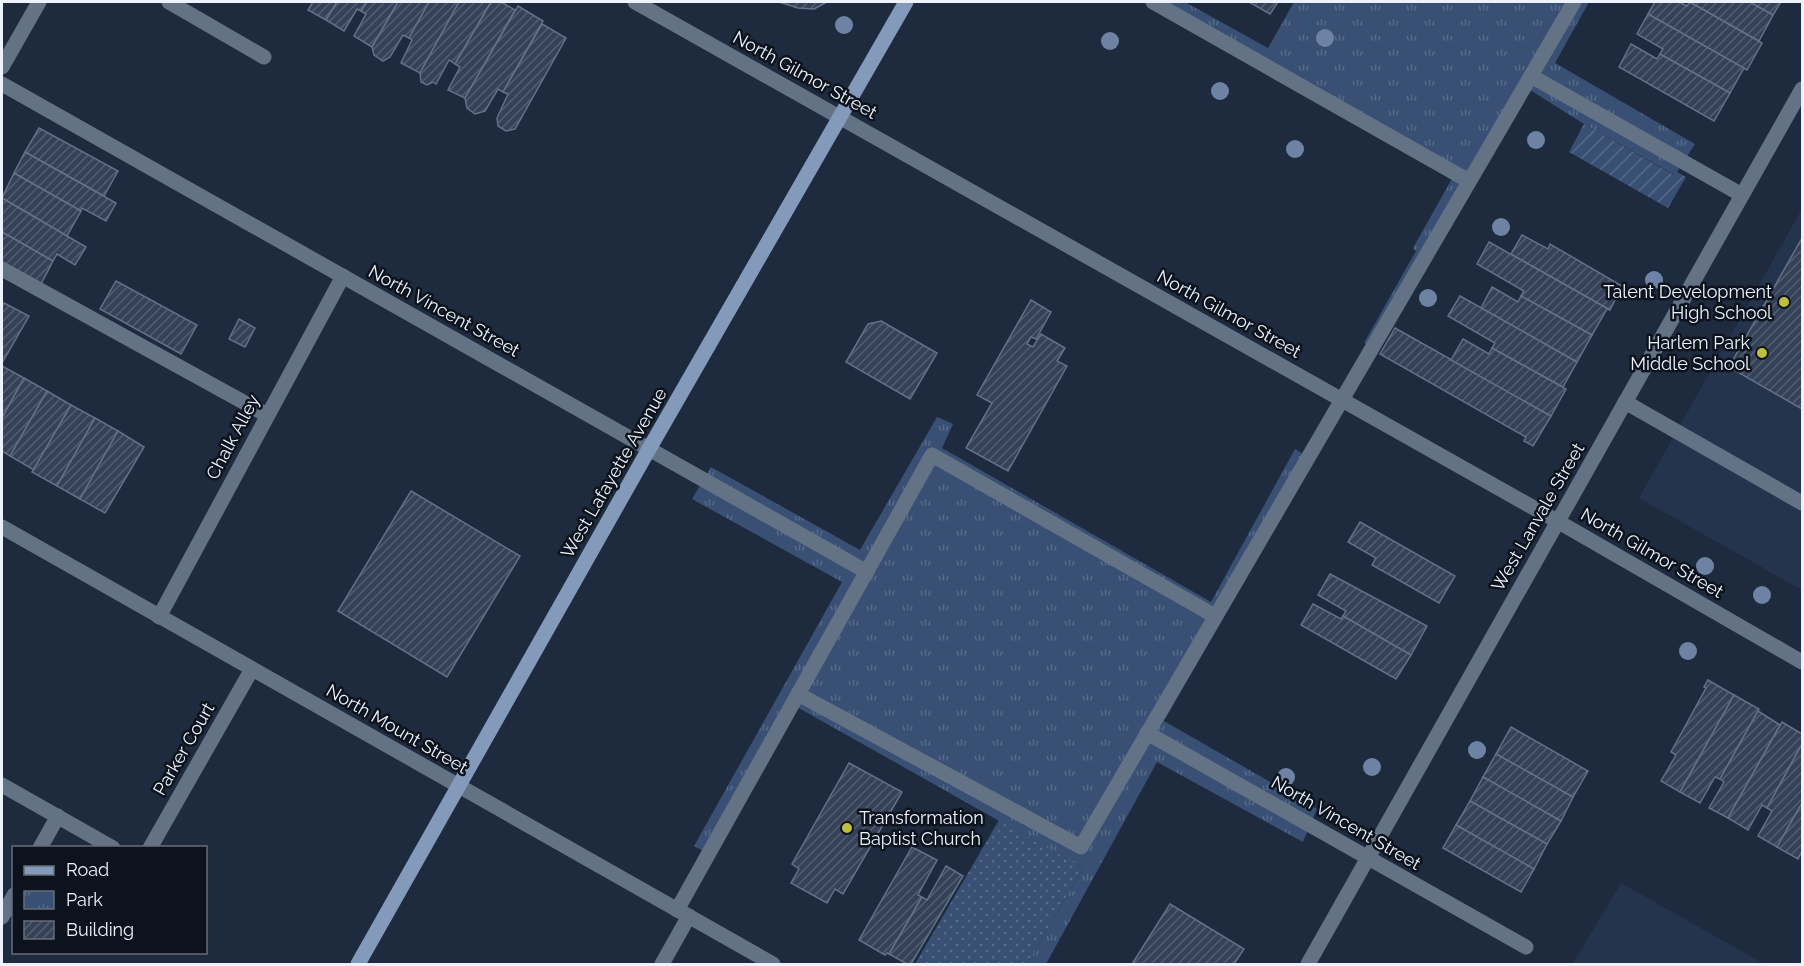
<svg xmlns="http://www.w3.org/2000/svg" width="1804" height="966" font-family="Raleway,sans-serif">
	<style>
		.built { fill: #24344d }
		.grass { fill: url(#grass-dots) }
		.park { fill: url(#park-tufts) }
		.garden { fill: url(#garden-furrows) }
		.building { fill: url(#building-hatch); stroke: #637188; stroke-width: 1.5 }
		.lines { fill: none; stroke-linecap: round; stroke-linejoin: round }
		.service { stroke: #647286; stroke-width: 15 }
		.minor { stroke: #647286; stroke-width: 15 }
		.tertiary { stroke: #647286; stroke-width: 15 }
		.secondary { stroke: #849aba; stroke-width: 15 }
		.tree { fill: #6e83a3 }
		.poi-dot { fill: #c0be40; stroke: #0d131c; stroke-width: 2 }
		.labels { text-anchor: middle; stroke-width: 5; stroke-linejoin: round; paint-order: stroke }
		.street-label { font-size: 18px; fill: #ecf3fd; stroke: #0d131c }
		.poi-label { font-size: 18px; fill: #ecf3fd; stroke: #0d131c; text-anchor: end }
	</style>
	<defs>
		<pattern id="grass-dots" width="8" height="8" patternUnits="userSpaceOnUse" patternTransform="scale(1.5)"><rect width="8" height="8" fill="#395074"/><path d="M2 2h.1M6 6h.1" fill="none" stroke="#566a89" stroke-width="1.8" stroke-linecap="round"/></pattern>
		<pattern id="park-tufts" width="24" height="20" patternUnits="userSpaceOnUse" patternTransform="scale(1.5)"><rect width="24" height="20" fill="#395074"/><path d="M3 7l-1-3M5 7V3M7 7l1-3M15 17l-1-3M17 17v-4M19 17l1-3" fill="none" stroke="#566a89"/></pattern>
		<pattern id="garden-furrows" width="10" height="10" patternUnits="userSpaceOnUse" patternTransform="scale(1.5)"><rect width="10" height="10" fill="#395074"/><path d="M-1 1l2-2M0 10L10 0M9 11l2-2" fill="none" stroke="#566a89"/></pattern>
		<pattern id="building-hatch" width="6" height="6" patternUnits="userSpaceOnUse" patternTransform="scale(1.5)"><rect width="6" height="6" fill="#344156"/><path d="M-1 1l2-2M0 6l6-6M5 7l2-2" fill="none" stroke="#525d6f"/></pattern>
	</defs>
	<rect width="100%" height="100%" fill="#1e2b3e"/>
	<g class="built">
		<path d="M1802 209V590L1639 498Z"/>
		<path d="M1621 883 1764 964H1569L1574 962Z"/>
	</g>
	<path class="grass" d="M999 820 1083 868 1027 964H915Z"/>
	<g class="park">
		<path d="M1144 2H1185L1268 48 1294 2H1589L1555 63 1695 144 1675 175 1584 124 1527 88 1368 345 1364 343 1416 251 1413 248 1453 177Z"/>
		<path d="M937 417 953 424 942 448 1211 602 1295 449 1314 461 1164 721 1317 809 1303 842 1157 762 1046 964H1027L1083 868 795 706 712 856 694 846 842 582 692 499 711 467 860 550Z"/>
	</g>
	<path class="garden" d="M1584 124 1674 175 1677 172 1686 177 1668 208 1569 152Z"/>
	<g class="building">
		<path d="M313 2H337L326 20 308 10Z"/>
		<path d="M337 2H367L361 11 357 9 344 31 326 20Z"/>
		<path d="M367 2H398L372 47 354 36 366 14 361 11Z"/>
		<path d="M398 2H429L409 38 403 35 390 57 383 61 374 55 372 47Z"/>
		<path d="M429 2H459L420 73 401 63 412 40 409 38Z"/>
		<path d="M459 2H491L455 64 449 60 436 84 433 82 427 85 421 82 420 73Z"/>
		<path d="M491 2H501L515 10 465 98 448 90 460 67 455 64Z"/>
		<path d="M779 2H827L814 9 798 8Z"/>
		<path d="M1249 2H1278L1270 14Z"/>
		<path d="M1655 2H1679L1687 6 1690 2 1762 43 1747 70 1648 14Z"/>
		<path d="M1690 2H1750L1773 15 1759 41Z"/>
		<path d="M1750 2H1781L1773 15Z"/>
		<path d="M518 6 543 21 503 92 498 89 485 111 475 114 467 108 465 98Z"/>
		<path d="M1648 14 1744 68 1730 93 1660 54 1663 49 1637 34Z"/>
		<path d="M542 24 566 38 515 129 506 131 498 126 497 118 508 94 503 92Z"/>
		<path d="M1631 44 1657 59 1660 54 1730 93 1714 121 1619 67Z"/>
		<path d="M39 128 118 171 104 196 25 152Z"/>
		<path d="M25 152 116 203 106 221 82 208 81 211 14 173Z"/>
		<path d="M14 173 81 211 67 236 2 198Z"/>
		<path d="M2 198 86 247 75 265 57 254 53 261 2 232Z"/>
		<path d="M2 232 53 261 41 284 2 262Z"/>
		<path d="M1522 235 1548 249 1550 244 1622 286 1610 310 1511 254Z"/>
		<path d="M1802 238V409L1729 367Z"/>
		<path d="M1489 242 1610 310 1607 309 1592 335 1521 296 1524 291 1477 264Z"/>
		<path d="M116 281 197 325 181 354 100 309Z"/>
		<path d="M1492 287 1518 302 1521 296 1592 335 1577 362 1481 308Z"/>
		<path d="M1460 296 1577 362 1563 387 1492 348 1495 343 1448 316Z"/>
		<path d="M1031 300 1051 312 1036 339 1031 337 1027 344 1033 347 1041 334 1065 348 1057 361 1067 366 1008 471 966 448 992 403 977 395Z"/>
		<path d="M4 303 29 316 2 363V307Z"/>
		<path d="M239 319 255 328 245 347 229 339Z"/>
		<path d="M881 321 937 353 910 399 846 362 868 324Z"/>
		<path d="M1395 328 1551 416 1533 446 1524 441 1526 437 1380 354Z"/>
		<path d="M1463 339 1489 354 1492 348 1566 389 1551 416 1451 360Z"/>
		<path d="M2 366 24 378 2 418Z"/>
		<path d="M24 378 47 391 10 456 2 451V418Z"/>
		<path d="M47 391 71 405 34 470 10 456Z"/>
		<path d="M71 405 95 418 57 486 32 472Z"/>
		<path d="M95 418 118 431 80 499 57 486Z"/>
		<path d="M118 431 144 447 105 513 80 499Z"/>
		<path d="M411 491 520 556 447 677 338 611Z"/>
		<path d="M1360 522 1455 576 1439 603 1372 565 1376 558 1348 542Z"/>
		<path d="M1330 574 1427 626 1411 655 1343 616 1346 611 1318 595Z"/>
		<path d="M1313 604 1341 619 1343 616 1411 655 1396 679 1301 625Z"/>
		<path d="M1708 680 1734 695 1680 792 1661 781 1676 755 1671 752 1706 688 1704 687Z"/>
		<path d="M1734 695 1759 709 1720 779 1715 777 1700 803 1680 792Z"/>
		<path d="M1758 711 1780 725 1728 818 1709 808 1724 782 1720 779Z"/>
		<path d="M1782 722 1802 734V744L1767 808 1762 805 1748 830 1728 818Z"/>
		<path d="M1511 727 1588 771 1573 797 1496 754Z"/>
		<path d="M1802 744V803L1777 847 1758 836 1772 811 1767 808Z"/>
		<path d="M1496 754 1573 797 1561 821 1483 777Z"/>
		<path d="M849 763 902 792 843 894 835 889 827 903 791 883 799 869 792 864Z"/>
		<path d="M1483 777 1561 821 1547 844 1470 801Z"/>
		<path d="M1470 801 1547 844 1534 869 1456 825Z"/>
		<path d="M1802 803V851L1798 859 1777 847Z"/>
		<path d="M1456 825 1534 869 1521 892 1443 848Z"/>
		<path d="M912 847 937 860 918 895 922 897 889 954 887 953 885 955 859 940Z"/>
		<path d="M946 866 963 876 911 964H907L889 954 922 897 927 900Z"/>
		<path d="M1170 904 1244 949 1234 964H1132Z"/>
	</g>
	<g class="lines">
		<g class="service">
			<path d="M169 2 264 57"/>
			<path d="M1153 2 1469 181"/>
			<path d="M1531 76 1742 195"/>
			<path d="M2 84 867 572"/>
			<path d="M2 269 267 415"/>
			<path d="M1625 402 1802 503"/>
			<path d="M159 617 343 276"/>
			<path d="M798 694 1081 847 1574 2"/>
			<path d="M1147 733 1526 947"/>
			<path d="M2 785 113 848"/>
			<path d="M40 848 58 816"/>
			<path d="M150 848 252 669"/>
			<path d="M677 910 932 455 1215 616"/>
			<path d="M2 917 14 895"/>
			<path d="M662 964 689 916"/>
		</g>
		<g class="minor">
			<path d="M635 2 1557 521 1802 662"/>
			<path d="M2 527 773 964"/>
			<path d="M1308 964 1802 89"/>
		</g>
		<path class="tertiary" d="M2 67 39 2"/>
		<path class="secondary" d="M358 964 649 449 906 2"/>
	</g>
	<g class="tree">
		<circle cx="844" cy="25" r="9"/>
		<circle cx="1325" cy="38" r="9"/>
		<circle cx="1110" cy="41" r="9"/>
		<circle cx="1220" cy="91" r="9"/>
		<circle cx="1536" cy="140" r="9"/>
		<circle cx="1295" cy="149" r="9"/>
		<circle cx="1501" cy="227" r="9"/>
		<circle cx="1654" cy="280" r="9"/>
		<circle cx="1428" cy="298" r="9"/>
		<circle cx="1705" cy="566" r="9"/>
		<circle cx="1762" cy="595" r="9"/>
		<circle cx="1688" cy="651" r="9"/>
		<circle cx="1477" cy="750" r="9"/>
		<circle cx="1372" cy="767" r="9"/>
		<circle cx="1286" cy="777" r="9"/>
	</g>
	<g class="poi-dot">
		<circle cx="1784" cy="302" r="6"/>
		<circle cx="1762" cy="353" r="6"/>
		<circle cx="847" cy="828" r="6"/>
	</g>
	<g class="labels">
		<g class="street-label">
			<text transform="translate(805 75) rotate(29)" y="6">North Gilmor Street</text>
			<text transform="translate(444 311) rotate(29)" y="6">North Vincent Street</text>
			<text transform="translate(1229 314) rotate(29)" y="6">North Gilmor Street</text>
			<text transform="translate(233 437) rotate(-62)" y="6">Chalk Alley</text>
			<text transform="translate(614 473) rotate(-60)" y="6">West Lafayette Avenue</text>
			<text transform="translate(1538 517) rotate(-60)" y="6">West Lanvale Street</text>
			<text transform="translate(1652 553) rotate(30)" y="6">North Gilmor Street</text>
			<text transform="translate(397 729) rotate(30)" y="6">North Mount Street</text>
			<text transform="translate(184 749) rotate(-60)" y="6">Parker Court</text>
			<text transform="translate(1346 823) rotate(30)" y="6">North Vincent Street</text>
		</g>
		<g class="poi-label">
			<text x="1772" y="298">Talent Development<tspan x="1772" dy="21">High School</tspan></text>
			<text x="1750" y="349">Harlem Park<tspan x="1750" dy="21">Middle School</tspan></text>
			<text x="859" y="824" text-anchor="start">Transformation<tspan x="859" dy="21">Baptist Church</tspan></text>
		</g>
	</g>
	<rect width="1804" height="966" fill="none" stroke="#ecf3fd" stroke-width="6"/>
	<rect x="12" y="846" width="195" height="108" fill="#0d131c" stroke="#666d76" stroke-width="1.5"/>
	<rect x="24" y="866" width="30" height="9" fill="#849aba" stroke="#666d76" stroke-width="1.5"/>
	<text x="66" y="876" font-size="18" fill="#ecf3fd">Road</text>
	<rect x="24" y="891" width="30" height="18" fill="url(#park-tufts)" stroke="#666d76" stroke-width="1.5"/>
	<text x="66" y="906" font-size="18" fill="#ecf3fd">Park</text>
	<rect x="24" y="921" width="30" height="18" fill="url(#building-hatch)" stroke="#666d76" stroke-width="1.5"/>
	<text x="66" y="936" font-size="18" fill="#ecf3fd">Building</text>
</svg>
